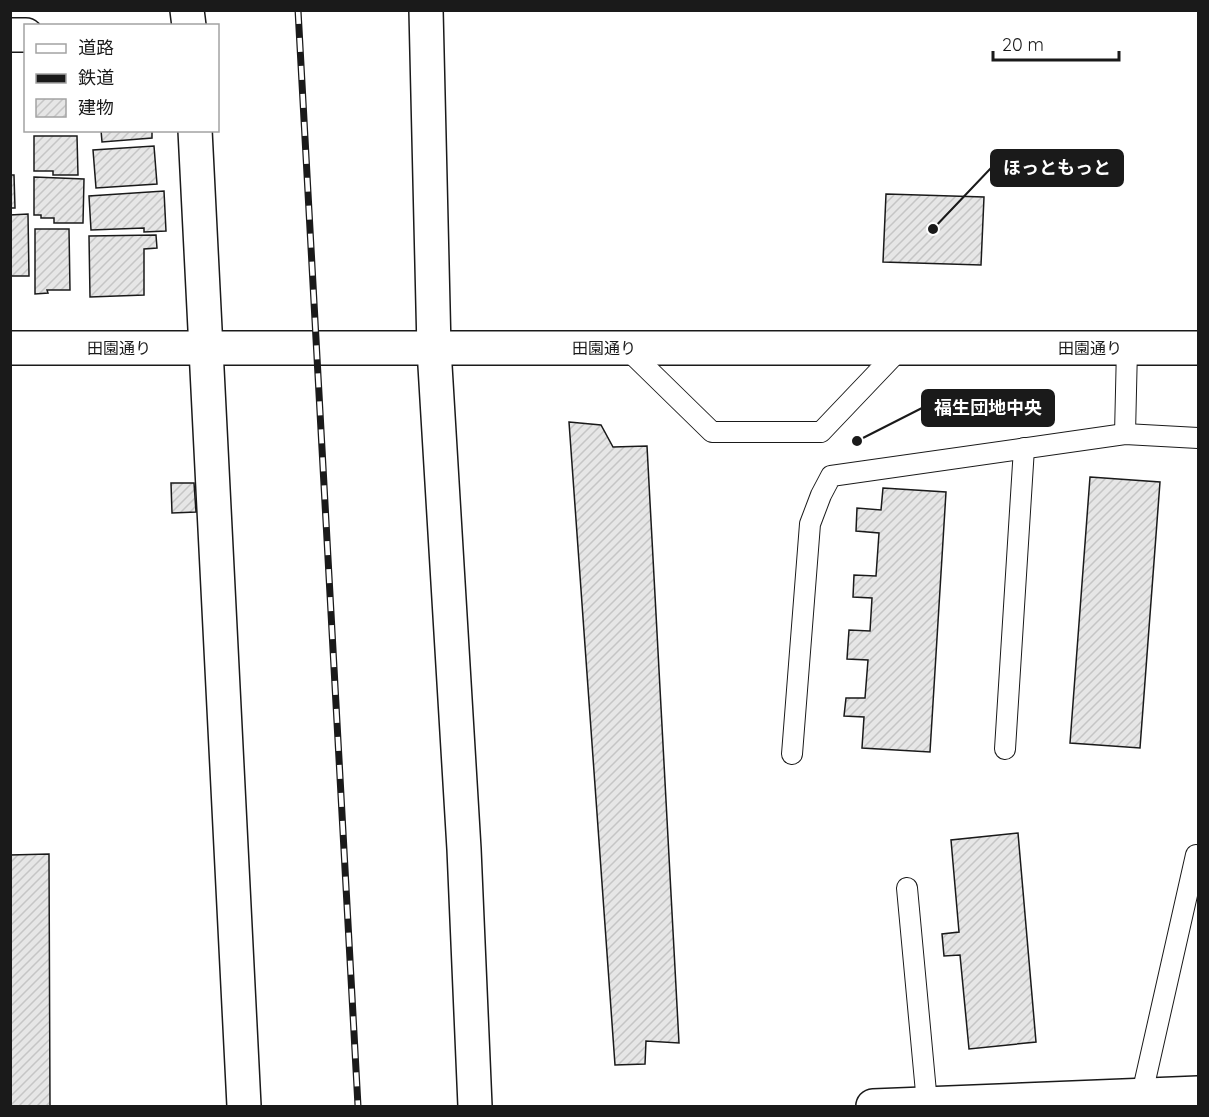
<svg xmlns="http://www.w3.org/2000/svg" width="1209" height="1117" font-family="Quicksand,'Noto Sans JP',sans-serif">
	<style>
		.building { fill: url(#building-hatch); stroke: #1a1a1a; stroke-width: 1.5 }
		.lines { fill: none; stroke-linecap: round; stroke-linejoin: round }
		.lane-casing { stroke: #1a1a1a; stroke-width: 22 }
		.street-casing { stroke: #1a1a1a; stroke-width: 36 }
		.secondary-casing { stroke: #1a1a1a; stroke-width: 36 }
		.lane { stroke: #fff; stroke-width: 20 }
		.street { stroke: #fff; stroke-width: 33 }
		.secondary { stroke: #fff; stroke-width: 33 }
		.rail-casing { stroke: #1a1a1a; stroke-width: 7 }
		.rail { stroke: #fff; stroke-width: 4.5; stroke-dasharray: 14; stroke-linecap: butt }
		.labels { text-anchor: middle; stroke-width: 4.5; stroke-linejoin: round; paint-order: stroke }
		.street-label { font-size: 16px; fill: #1a1a1a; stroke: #fff }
		.leader { fill: none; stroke: #1a1a1a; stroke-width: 2 }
		.callout-dot { fill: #1a1a1a; stroke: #fff; stroke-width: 2 }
		.callout { fill: #1a1a1a; stroke: #1a1a1a; stroke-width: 2 }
		.callout-label { font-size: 18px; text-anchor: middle; font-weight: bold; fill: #fff }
	</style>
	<defs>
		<pattern id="building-hatch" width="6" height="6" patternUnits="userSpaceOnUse" patternTransform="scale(1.5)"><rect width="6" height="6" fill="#e6e6e6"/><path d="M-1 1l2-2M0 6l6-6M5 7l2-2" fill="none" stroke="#c5c5c5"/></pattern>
	</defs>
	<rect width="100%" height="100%" fill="#fff"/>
	<g class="building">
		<path d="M101 130H152V138L102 142Z"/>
		<path d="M34 136H77L78 175H53V171H34Z"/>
		<path d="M154 146 157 184 96 188 93 150Z"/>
		<path d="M10 175H14L15 208H10Z"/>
		<path d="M34 177 84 179 83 223H54V218H41V215H34Z"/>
		<path d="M164 191 166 231 144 232V228L91 230 89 196Z"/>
		<path d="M886 194 984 197 981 265 883 262Z"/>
		<path d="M28 214 29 276H10V215Z"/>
		<path d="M35 229H69L70 290H47L48 293 35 294Z"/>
		<path d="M156 235 157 248 144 249V295L90 297 89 236Z"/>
		<path d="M569 422 601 425 613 447 647 446 679 1043 646 1041 645 1064 615 1065Z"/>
		<path d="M1090 477 1160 482 1140 748 1070 743Z"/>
		<path d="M171 483H194L196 512 172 513Z"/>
		<path d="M883 488 946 492 930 752 862 748 864 717 844 716 846 698H865L868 660 847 659 849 630 870 631 872 598 853 597 854 575 876 576 879 533 856 531 857 508 881 510Z"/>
		<path d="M1018 833 1036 1042 969 1049 960 955 944 956 942 934 959 932 951 840Z"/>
		<path d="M49 854 50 1106H10V855Z"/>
	</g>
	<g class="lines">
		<g class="lane-casing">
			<g id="lane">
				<path d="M626 348 712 432H821L901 348"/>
				<path d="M1125 434 1127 348"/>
				<path d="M1005 749 1024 448"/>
				<path d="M792 754 810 524 821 495 831 476 1125 434 1198 438"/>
				<path d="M907 888 927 1103"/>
				<path d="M1142 1094 1196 855"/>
			</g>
		</g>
		<g class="street-casing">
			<g id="street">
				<path d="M187 10 189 26"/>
				<path d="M426 10 434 349 464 849 475 1106"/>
				<path d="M10 35H26"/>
				<path d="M195 130 244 1106"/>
				<path d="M873 1106 1198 1093"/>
			</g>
		</g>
		<g class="secondary-casing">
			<path id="secondary" d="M10 348H1198"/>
		</g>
		<use href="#lane" class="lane"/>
		<use href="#street" class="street"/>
		<use href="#secondary" class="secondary"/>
		<g class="rail-casing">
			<path id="rail" d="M298 10 358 1106"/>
		</g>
		<use href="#rail" class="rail"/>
	</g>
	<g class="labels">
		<g class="street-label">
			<text x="119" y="354">田園通り</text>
			<text x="604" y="354">田園通り</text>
			<text x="1090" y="354">田園通り</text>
		</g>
	</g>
	<path class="leader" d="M933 229L991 168M857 441L922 408"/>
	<g class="callout-dot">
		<circle cx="933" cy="229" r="6"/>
		<circle cx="857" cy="441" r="6"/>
	</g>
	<g class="callout">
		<rect x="991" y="150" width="132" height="36" rx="6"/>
		<rect x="922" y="390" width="132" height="36" rx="6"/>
	</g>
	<g class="callout-label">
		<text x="1057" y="174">ほっともっと</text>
		<text x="988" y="414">福生団地中央</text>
	</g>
	<rect width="1209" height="1117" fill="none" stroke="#1a1a1a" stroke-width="24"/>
	<rect x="24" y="24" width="195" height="108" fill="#ffffff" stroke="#a3a3a3" stroke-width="1.5"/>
	<rect x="36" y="44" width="30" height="9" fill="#ffffff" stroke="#a3a3a3" stroke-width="1.5"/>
	<text x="78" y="54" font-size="18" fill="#1a1a1a">道路</text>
	<rect x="36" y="74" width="30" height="9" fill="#1a1a1a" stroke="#a3a3a3" stroke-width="1.5"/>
	<text x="78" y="84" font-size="18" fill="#1a1a1a">鉄道</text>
	<rect x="36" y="99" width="30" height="18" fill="url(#building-hatch)" stroke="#a3a3a3" stroke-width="1.5"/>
	<text x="78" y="114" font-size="18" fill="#1a1a1a">建物</text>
	<path d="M993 51v9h126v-9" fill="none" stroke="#1a1a1a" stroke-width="3"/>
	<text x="1002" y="51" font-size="18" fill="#1a1a1a" stroke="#ffffff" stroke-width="4.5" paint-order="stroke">20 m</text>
</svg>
